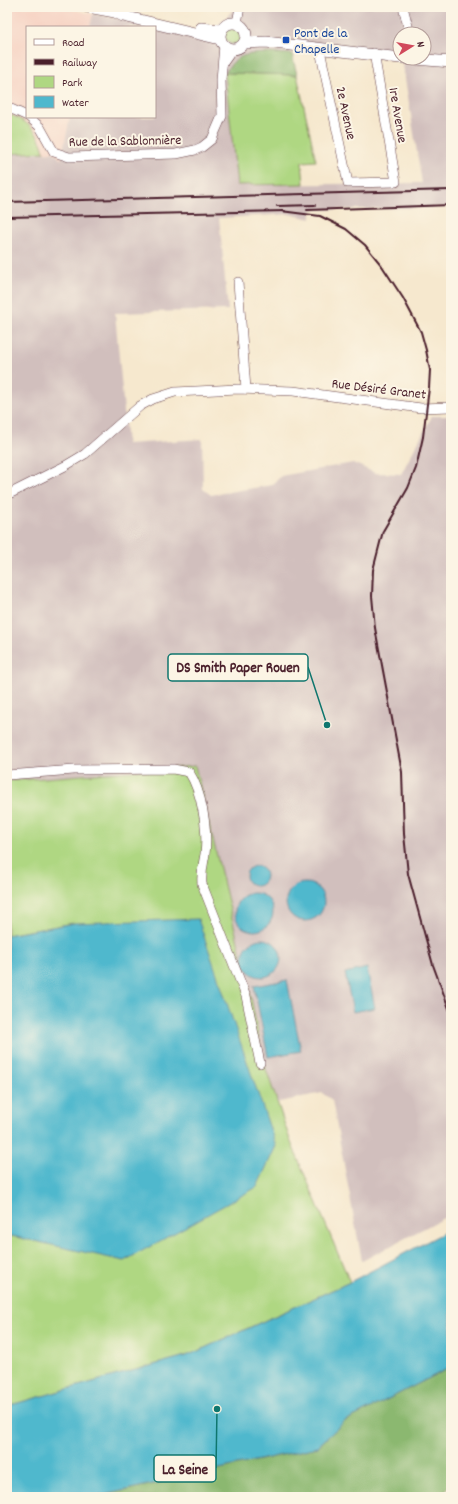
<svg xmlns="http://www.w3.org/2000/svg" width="458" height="1504" font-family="Dekko,sans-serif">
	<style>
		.built { fill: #f6d2c3 }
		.industrial { fill: #d1bfbd; fill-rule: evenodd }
		.green { fill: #afd782; stroke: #7c7b56 }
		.forest { fill: #8bb870; stroke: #6a6c4e }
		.water { fill: #4fb8cd; stroke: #4c6c7c }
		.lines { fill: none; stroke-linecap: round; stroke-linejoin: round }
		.minor-casing { stroke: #643d43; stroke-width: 10 }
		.major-casing { stroke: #643d43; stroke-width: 12 }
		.minor { stroke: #fff; stroke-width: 9 }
		.major { stroke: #fff; stroke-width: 11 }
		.rail { stroke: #4a1f2b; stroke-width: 2 }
		.transit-dot { fill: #1a4fb4; stroke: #fcf5e5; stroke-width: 1.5 }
		.labels { text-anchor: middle; stroke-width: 4; stroke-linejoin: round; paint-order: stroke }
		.transit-label { font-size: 14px; fill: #164399; stroke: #fcf5e5; text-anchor: start }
		.street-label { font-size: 14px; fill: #4a1f2b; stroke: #fcf5e5 }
		.leader { fill: none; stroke: #0f766e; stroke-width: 1.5 }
		.callout-dot { fill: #0f766e; stroke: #fcf5e5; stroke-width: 1.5 }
		.callout { fill: #fcf5e5; stroke: #0f766e; stroke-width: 1.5 }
		.callout-label { font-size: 15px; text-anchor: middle; font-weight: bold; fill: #4a1f2b }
	</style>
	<rect width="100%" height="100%" fill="#fcf5e5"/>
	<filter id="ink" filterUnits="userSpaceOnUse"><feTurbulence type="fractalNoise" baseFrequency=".025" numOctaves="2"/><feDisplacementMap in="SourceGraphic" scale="8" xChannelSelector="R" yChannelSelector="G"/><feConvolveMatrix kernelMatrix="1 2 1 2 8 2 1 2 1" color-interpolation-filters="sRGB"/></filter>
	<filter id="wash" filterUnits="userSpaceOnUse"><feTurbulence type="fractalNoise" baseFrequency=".012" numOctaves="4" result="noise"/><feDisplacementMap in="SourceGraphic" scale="16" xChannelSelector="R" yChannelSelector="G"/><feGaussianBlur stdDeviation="0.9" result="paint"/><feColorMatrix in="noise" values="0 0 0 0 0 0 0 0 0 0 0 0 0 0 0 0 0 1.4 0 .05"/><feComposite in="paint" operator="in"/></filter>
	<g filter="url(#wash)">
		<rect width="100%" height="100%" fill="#f6e8ce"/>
		<path class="built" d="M7 7H60L93 14 90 27H27V117H70L61 161 54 152H44L43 148 18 117 7 114Z"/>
		<path class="industrial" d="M236 7H451V207L311 210V219L289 214 219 218 228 310 115 313 127 444 202 439 203 489 211 495 272 485 281 476 353 463 375 473 401 474 432 416H451V1214L362 1261 332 1100 322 1093 275 1103 205 871 195 766 7 781V154L54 152 61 160 70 117H155V27H90L93 14 209 35ZM400 34H424V58H400ZM291 50 402 60 422 183 237 185 265 53 292 54Z"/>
		<g class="green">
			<circle cx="233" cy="36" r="8"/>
			<path d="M225 73 297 75 316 161 302 162 304 184 237 185Z"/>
			<path d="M7 114C28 120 39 132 44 152L7 154Z"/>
			<path d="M195 766 249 987 264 1063 290 1140 350 1282 189 1355 7 1406V1235L124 1260 74 923 7 935V781Z"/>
		</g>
		<g class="forest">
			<path d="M265 53 292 54 297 75 225 73C236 55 245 54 265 53Z"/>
			<path d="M451 1367V1483L441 1497H95L317 1447 345 1421Z"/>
		</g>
		<g class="water">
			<circle cx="256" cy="876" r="10"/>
			<circle cx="305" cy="902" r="19"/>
			<circle cx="254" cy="912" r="19"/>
			<path d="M198 919 276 1146 257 1187 124 1261 7 1235V935L74 923Z"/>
			<circle cx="262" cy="958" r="19"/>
			<path d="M367 968 375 1008 353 1012 345 973Z"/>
			<path d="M287 980 301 1051 268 1057 254 986Z"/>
			<path d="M451 1229V1367L345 1421 317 1447 95 1497H7V1406L189 1355 350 1282Z"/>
		</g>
	</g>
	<g filter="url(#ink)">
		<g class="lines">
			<g class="minor-casing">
				<g id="minor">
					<path d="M403 7 410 34"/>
					<path d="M237 23 240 7"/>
					<path d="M320 50 348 183 396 182 374 53"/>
					<path d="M223 63 233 49"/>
					<path d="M7 107 27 116"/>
					<path d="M29 117 40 127 54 152 69 157 176 154 195 150 202 147 212 139 222 116 221 80 224 45"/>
					<path d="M238 282 246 389"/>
					<path d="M7 495 65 466 85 454 140 406 153 399 175 392 238 389 293 391 421 408 451 407"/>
					<path d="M7 775 74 770 173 769 189 772C202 792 208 830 205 854 203 866 201 871 202 884L246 996 260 1063"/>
				</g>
			</g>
			<g class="major-casing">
				<g id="major">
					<path d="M88 7 115 12 123 16 220 39"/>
					<circle cx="233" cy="36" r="13"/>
					<path d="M201 28 221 30"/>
					<path d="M244 43 266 42 400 58"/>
					<path d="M403 58 451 62"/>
				</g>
			</g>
			<use href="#minor" class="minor"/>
			<use href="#major" class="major"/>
			<g class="rail">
				<path d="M7 202 451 190"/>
				<path d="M277 206 315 205"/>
				<path d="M307 210 451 205"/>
				<path d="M281 211 320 216 346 229 365 245 382 266 403 298 421 332 426 350 430 370 429 388 423 437 416 468 408 488 383 531 373 570 372 596 375 628 402 772 404 834 408 874 433 965 451 1014"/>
				<path d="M7 217 285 211"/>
			</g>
		</g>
	</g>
	<rect class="transit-dot" x="282" y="36" width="8" height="8" rx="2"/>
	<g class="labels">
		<g class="transit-label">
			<text x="294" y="37">Pont de la<tspan x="294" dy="16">Chapelle</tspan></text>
		</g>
		<g class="street-label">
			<text transform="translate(347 113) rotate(78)" y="5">2e Avenue</text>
			<text transform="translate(399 115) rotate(80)" y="5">1re Avenue</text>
			<text transform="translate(125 140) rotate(-1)" y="5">Rue de la Sablonnière</text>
			<text transform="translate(379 388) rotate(7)" y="5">Rue Désiré Granet</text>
		</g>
	</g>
	<path class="leader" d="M327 725L308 667M217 1409L216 1468"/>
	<g class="callout-dot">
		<circle cx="327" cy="725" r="4"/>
		<circle cx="217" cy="1409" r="4"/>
	</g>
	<g class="callout">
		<rect x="168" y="654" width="140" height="27" rx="4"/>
		<rect x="154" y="1455" width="62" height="27" rx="4"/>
	</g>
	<g class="callout-label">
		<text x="238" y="672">DS Smith Paper Rouen</text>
		<text x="185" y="1474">La Seine</text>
	</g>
	<rect width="458" height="1504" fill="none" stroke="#fcf5e5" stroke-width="24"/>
	<rect x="26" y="26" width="130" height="92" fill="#fcf5e5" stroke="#b59f9b"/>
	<rect x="34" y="39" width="20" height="6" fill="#ffffff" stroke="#b59f9b"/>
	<text x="62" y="46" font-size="12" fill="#4a1f2b">Road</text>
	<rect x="34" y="59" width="20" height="6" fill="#4a1f2b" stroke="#b59f9b"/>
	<text x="62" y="66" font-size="12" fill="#4a1f2b">Railway</text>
	<rect x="34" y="76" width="20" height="12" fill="#afd782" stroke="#b59f9b"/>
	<text x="62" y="86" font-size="12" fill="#4a1f2b">Park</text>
	<rect x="34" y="96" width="20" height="12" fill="#4fb8cd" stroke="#b59f9b"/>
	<text x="62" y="106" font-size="12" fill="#4a1f2b">Water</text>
	<g transform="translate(412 46) rotate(79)"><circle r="19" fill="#fcf5e5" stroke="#b59f9b"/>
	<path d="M0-3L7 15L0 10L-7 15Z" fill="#d1495b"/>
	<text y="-6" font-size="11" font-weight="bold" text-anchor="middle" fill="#4a1f2b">N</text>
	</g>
</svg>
